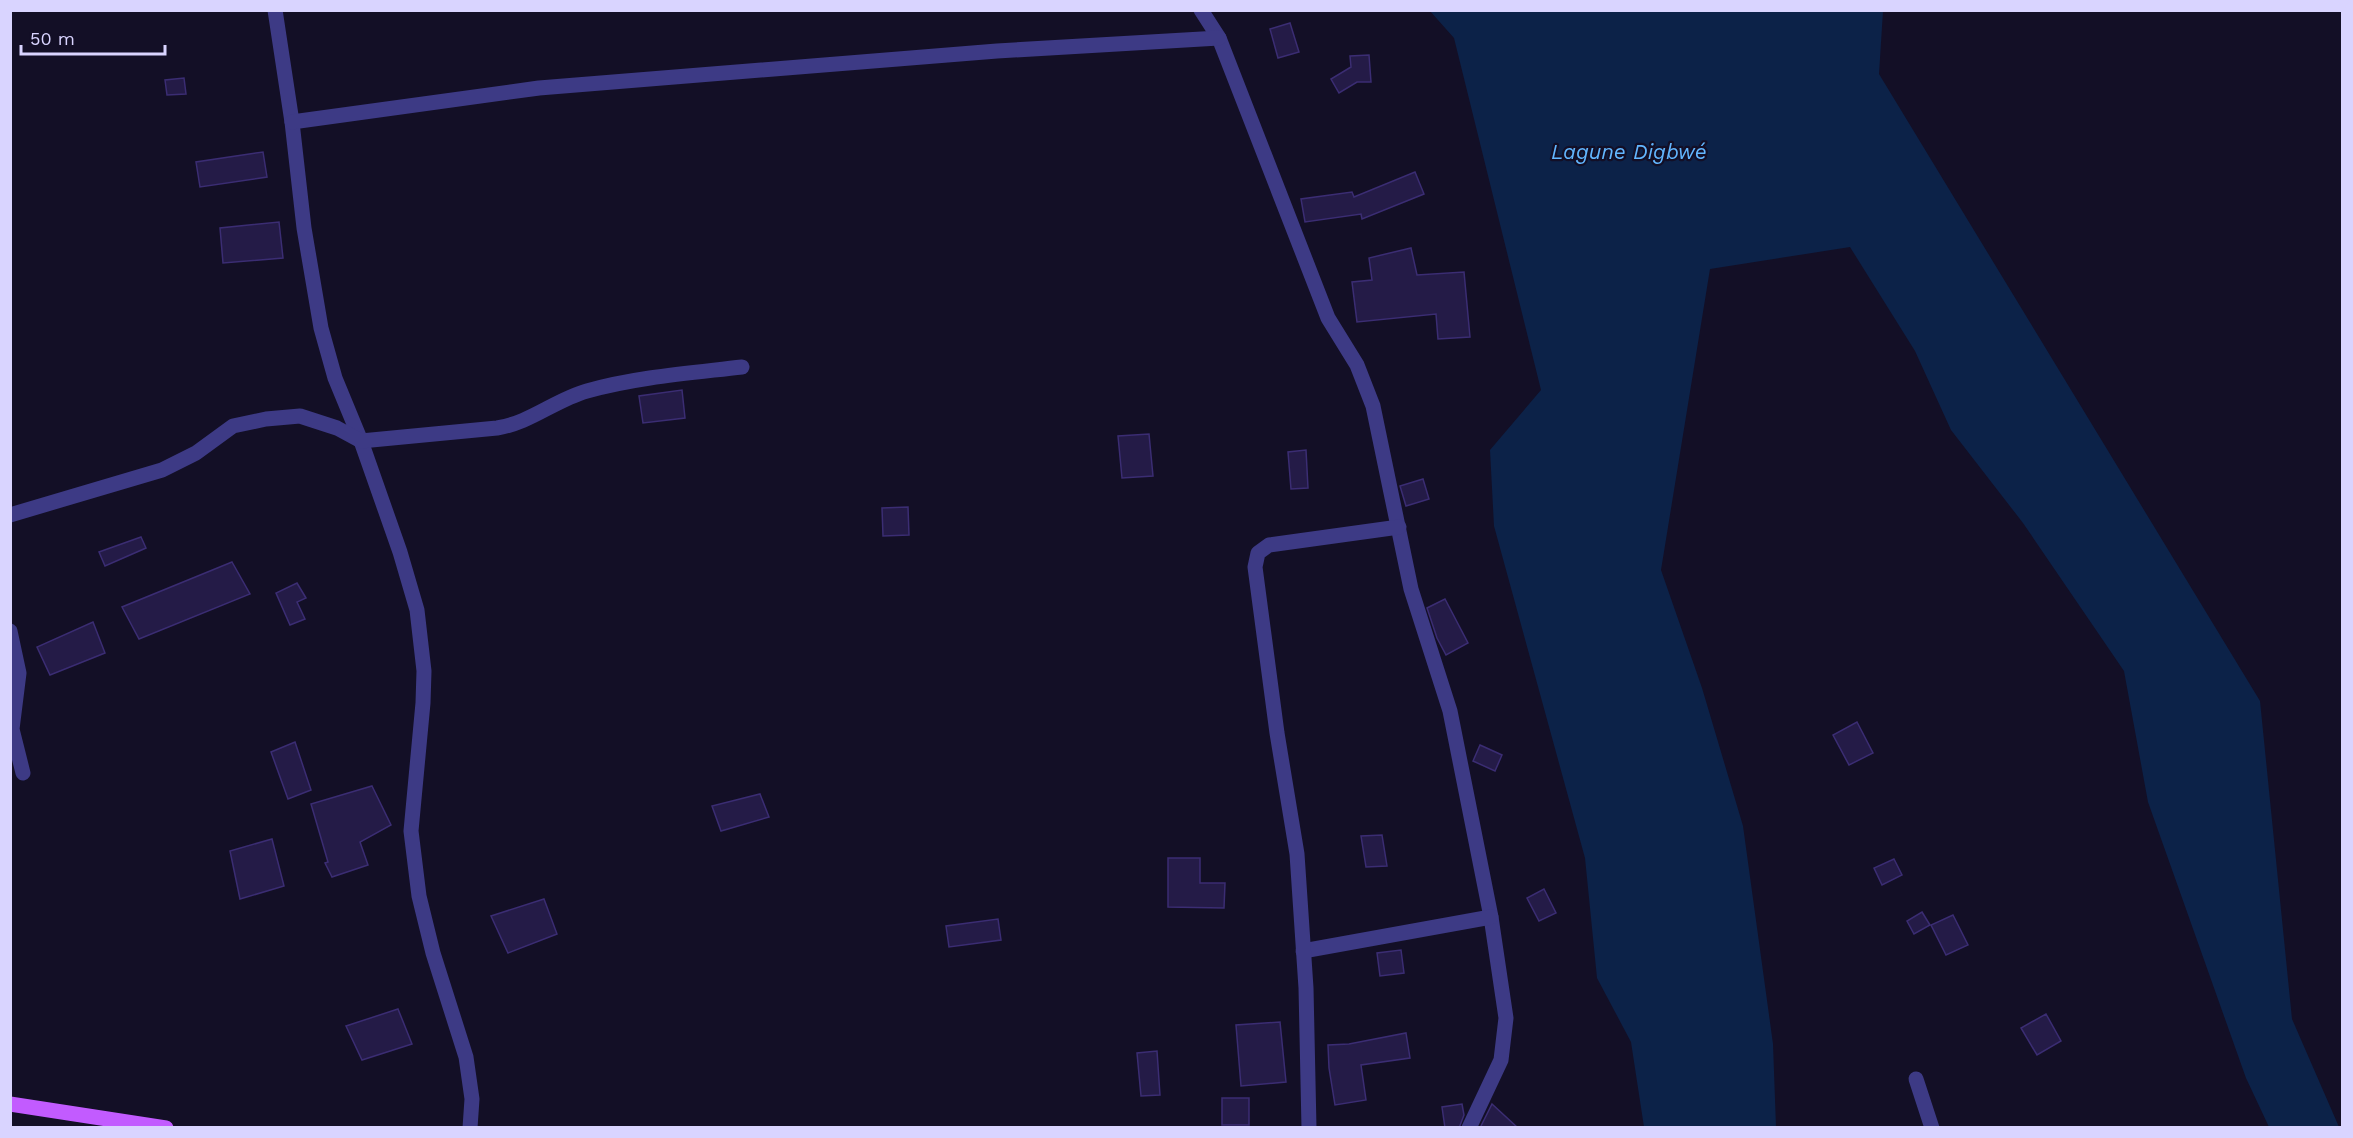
<svg xmlns="http://www.w3.org/2000/svg" width="2353" height="1138" font-family="'Work Sans',sans-serif">
	<style>
		.water { fill: #0c2248 }
		.building { fill: #241b47; stroke: #3b2d73; stroke-width: 1.5 }
		.lines { fill: none; stroke-linecap: round; stroke-linejoin: round }
		.street { stroke: #3d3a85; stroke-width: 15 }
		.primary { stroke: #c25bff; stroke-width: 15 }
		.labels { text-anchor: middle; stroke-width: 4.5; stroke-linejoin: round; paint-order: stroke }
		.water-label { font-size: 21px; font-style: italic; fill: #62b6ff; stroke: #130f26 }
	</style>
	<rect width="100%" height="100%" fill="#130f26"/>
	<path class="water" d="M1430 11H1883L1879 74 2260 701 2292 1019 2339 1127H2269L2246 1078 2148 802 2124 671 2023 523 1951 430 1915 351 1850 247 1710 269 1661 570 1702 688 1743 826 1773 1044 1776 1127H1644L1631 1042 1597 978 1585 858 1494 526 1490 450 1541 390 1454 38Z"/>
	<g class="building">
		<path d="M1290 23 1299 52 1278 58 1270 29Z"/>
		<path d="M1369 55 1371 82H1357L1339 93 1331 79 1351 67 1350 56Z"/>
		<path d="M184 78 186 94 167 95 165 80Z"/>
		<path d="M263 152 267 177 200 187 196 162Z"/>
		<path d="M1415 172 1424 194 1362 219 1361 214 1305 222 1301 199 1352 192 1354 197Z"/>
		<path d="M279 222 283 258 223 263 220 228Z"/>
		<path d="M1411 248 1417 275 1464 272 1470 337 1438 339 1436 314 1357 322 1352 282 1372 280 1369 258Z"/>
		<path d="M682 390 685 418 643 423 639 396Z"/>
		<path d="M1149 434 1153 476 1122 478 1118 436Z"/>
		<path d="M1306 450 1308 488 1291 489 1288 452Z"/>
		<path d="M1423 479 1429 499 1406 506 1400 486Z"/>
		<path d="M908 507 909 535 883 536 882 508Z"/>
		<path d="M141 537 146 548 105 566 99 552Z"/>
		<path d="M232 562 250 594 139 639 122 607Z"/>
		<path d="M297 583 306 598 297 602 305 619 290 625 276 593Z"/>
		<path d="M1445 599 1468 643 1446 655 1437 638 1427 608Z"/>
		<path d="M93 622 105 653 50 675 37 647Z"/>
		<path d="M1857 722 1873 753 1849 765 1833 735Z"/>
		<path d="M295 742 311 790 288 799 271 752Z"/>
		<path d="M1480 745 1502 755 1495 771 1473 761Z"/>
		<path d="M372 786 391 825 360 842 368 865 332 877 325 863 328 862 311 804Z"/>
		<path d="M760 794 769 817 721 831 712 806Z"/>
		<path d="M1382 835 1387 866 1366 867 1361 836Z"/>
		<path d="M272 839 284 886 240 899 230 851Z"/>
		<path d="M1168 858H1200V883H1225L1224 908 1168 907Z"/>
		<path d="M1894 859 1902 875 1882 885 1874 868Z"/>
		<path d="M1544 889 1556 913 1539 921 1527 898Z"/>
		<path d="M544 899 557 934 508 953 491 916Z"/>
		<path d="M1922 912 1930 925 1914 934 1907 921Z"/>
		<path d="M1953 915 1968 945 1946 955 1931 925Z"/>
		<path d="M998 919 1001 940 949 947 946 926Z"/>
		<path d="M1401 950 1404 973 1380 976 1377 953Z"/>
		<path d="M398 1009 412 1044 362 1060 346 1026Z"/>
		<path d="M2046 1014 2061 1041 2037 1055 2021 1028Z"/>
		<path d="M1280 1022 1286 1082 1241 1086 1236 1025Z"/>
		<path d="M1406 1033 1410 1058 1361 1065 1366 1100 1335 1105 1329 1068 1328 1045 1349 1044Z"/>
		<path d="M1157 1051 1160 1095 1141 1096 1137 1053Z"/>
		<rect x="1222" y="1098" width="27" height="27"/>
		<path d="M1462 1104 1464 1115 1459 1128H1445L1442 1107Z"/>
		<path d="M1492 1104 1518 1128H1480Z"/>
	</g>
	<g class="lines">
		<g class="street">
			<path d="M275 10 292 122 304 228 321 328 335 378 361 441 400 552 417 610 424 671 423 703 411 831 419 896 433 953 466 1057 472 1099 470 1128"/>
			<path d="M1201 10 1219 38 1328 318 1357 365 1373 406 1411 589 1450 711 1491 917 1506 1018 1501 1060 1469 1128"/>
			<path d="M292 122 539 88 997 51 1219 38"/>
			<path d="M10 515 162 470 196 453 233 426 266 419 300 416 337 428 361 441 497 428C530 423 555 400 587 391 637 377 691 373 742 367"/>
			<path d="M10 631 19 673 12 729 23 773"/>
			<path d="M1303 951 1491 917"/>
			<path d="M1916 1079 1932 1128"/>
			<path d="M1309 1128 1306 988 1297 854 1277 733 1255 567 1258 553 1269 545 1399 527"/>
		</g>
		<path class="primary" d="M10 1104 166 1128"/>
	</g>
	<g class="labels">
		<g class="water-label">
			<text x="1629" y="159">Lagune Digbwé</text>
		</g>
	</g>
	<rect width="2353" height="1138" fill="none" stroke="#d9d4ff" stroke-width="24"/>
	<path d="M21 45v9h144v-9" fill="none" stroke="#d9d4ff" stroke-width="3"/>
	<text x="30" y="45" font-size="18" fill="#d9d4ff" stroke="#130f26" stroke-width="4.5" paint-order="stroke">50 m</text>
</svg>
